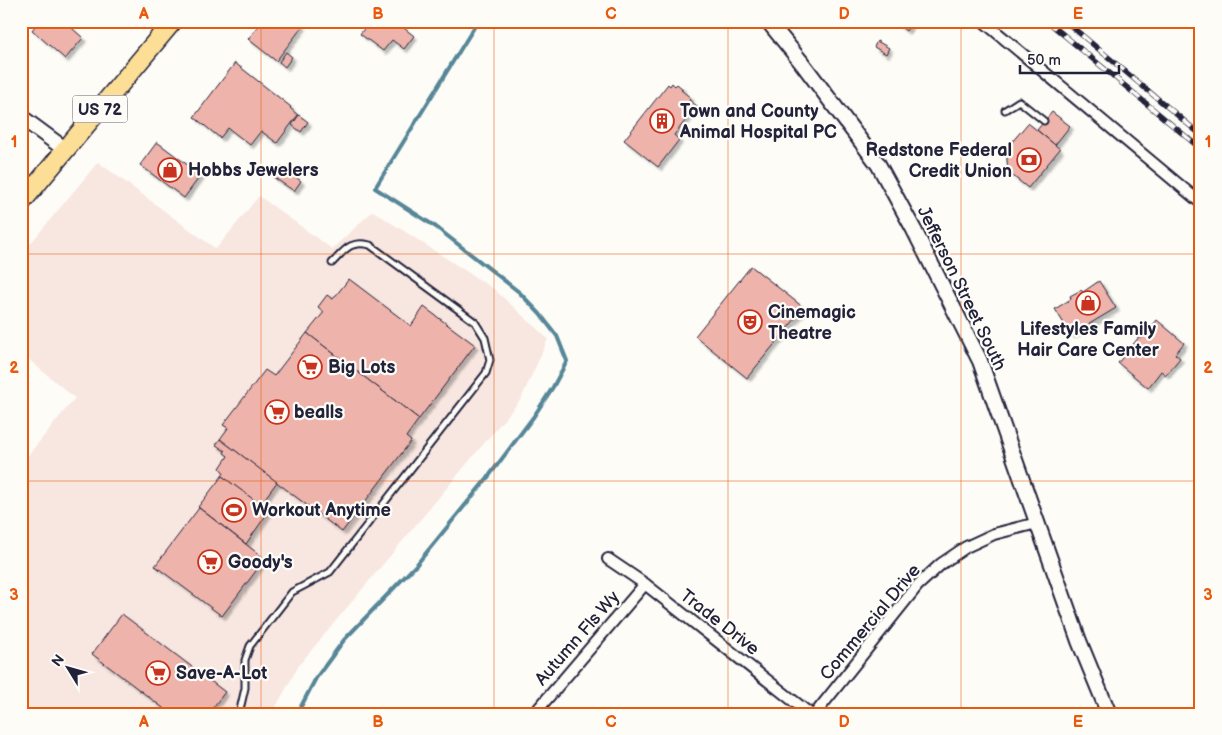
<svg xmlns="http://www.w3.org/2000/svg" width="1222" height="735" font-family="'Balsamiq Sans',sans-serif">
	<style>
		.built { fill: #f8e6e0 }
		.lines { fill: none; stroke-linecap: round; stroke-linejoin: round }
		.stream { stroke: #568697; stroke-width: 4 }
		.building { fill: #eeb3aa; stroke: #22223b; filter: url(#shadow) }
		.service-casing { stroke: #22223b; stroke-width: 9 }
		.minor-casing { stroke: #22223b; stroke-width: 14 }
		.tertiary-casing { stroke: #22223b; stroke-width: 18 }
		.trunk-casing { stroke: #22223b; stroke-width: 21 }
		.service { stroke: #fdfcf7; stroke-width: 5 }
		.minor { stroke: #fdfcf7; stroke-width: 10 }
		.tertiary { stroke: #fdfcf7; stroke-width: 14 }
		.trunk { stroke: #fdde96; stroke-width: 18 }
		.rail-casing { stroke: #22223b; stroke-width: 5.5 }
		.rail { stroke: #fdfcf7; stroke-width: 4; stroke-dasharray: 11; stroke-linecap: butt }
		.grid { fill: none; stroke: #e8590c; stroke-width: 1; stroke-opacity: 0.55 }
		.labels { text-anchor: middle; stroke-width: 4.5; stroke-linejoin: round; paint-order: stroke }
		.shield { fill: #fdfcf7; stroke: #646373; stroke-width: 1 }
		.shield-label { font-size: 16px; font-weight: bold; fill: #22223b }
		.poi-label { font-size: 18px; font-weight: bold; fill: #22223b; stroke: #fdfcf7; text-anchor: start }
		.street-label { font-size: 18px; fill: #22223b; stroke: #fdfcf7 }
		.neatline { fill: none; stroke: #e8590c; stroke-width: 2 }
		.grid-label { font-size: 16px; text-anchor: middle; font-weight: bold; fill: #e8590c }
	</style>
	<defs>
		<filter id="shadow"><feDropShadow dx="3.5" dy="3.5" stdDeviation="1" flood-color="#0004"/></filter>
	</defs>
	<rect width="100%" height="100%" fill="#fdfcf7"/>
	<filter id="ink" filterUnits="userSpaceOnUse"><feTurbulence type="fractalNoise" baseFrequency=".02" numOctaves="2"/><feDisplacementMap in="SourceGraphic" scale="10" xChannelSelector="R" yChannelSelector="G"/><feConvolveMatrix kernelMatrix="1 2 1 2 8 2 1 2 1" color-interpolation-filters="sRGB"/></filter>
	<g filter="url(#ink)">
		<path class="built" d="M98 162 216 249 259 196 332 249 373 211 495 290 548 339 521 399 299 665 272 714H21V464L75 398 21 353V255Z"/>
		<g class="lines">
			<path class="stream" d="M297 714 316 678 344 640 417 564 489 476 534 416 553 387 567 361 557 336 540 314 519 292 436 227 375 188 478 21"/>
		</g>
		<g class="building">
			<path d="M39 21H64L83 38 65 59 32 30Z"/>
			<path d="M262 21H296L303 26 276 61 248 39Z"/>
			<path d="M370 21H395L414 36 404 49 392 40 383 51 360 34Z"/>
			<path d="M893 21H913L906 31Z"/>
			<path d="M877 41 889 48 886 54 874 47Z"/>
			<path d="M286 52 292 57 285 67 279 62Z"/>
			<path d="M235 63 291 107 290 108 298 115 277 143 261 131 250 145 228 128 220 138 194 117Z"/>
			<path d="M672 83 675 86 677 84 683 89 681 90 691 98 689 100 697 106 674 135 679 140 658 167 624 140 668 84 670 86Z"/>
			<path d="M1052 112 1070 126 1055 145 1037 130Z"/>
			<path d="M299 115 308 122 301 132 292 125Z"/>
			<path d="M1028 123 1060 149 1028 188 1008 172 1006 149Z"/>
			<path d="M157 142 201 175 184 198 140 165Z"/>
			<path d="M281 166 301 181 294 191 273 177Z"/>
			<path d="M751 266 804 308 747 378 695 336Z"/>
			<path d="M349 279 411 326 424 307 475 345 419 419 307 333 324 312 318 307 327 295 333 299Z"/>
			<path d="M1099 281 1116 308 1071 335 1055 309 1071 299 1070 296 1081 290 1083 292Z"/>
			<path d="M1157 320 1184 343 1175 354 1180 358 1166 375 1161 371 1148 388 1118 363 1139 337 1141 339Z"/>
			<path d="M307 333 419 419 406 437 411 441 342 532 220 439 228 428 223 425 265 370 274 376Z"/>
			<path d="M220 439 277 482 260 505 222 476 224 473 220 468 228 456 224 453 225 451 216 445Z"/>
			<path d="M222 476 269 511 246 544 198 507Z"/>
			<path d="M199 508 265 559 222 616 155 566Z"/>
			<path d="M122 614 225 692 208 714H171L92 654Z"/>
		</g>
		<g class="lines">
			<g class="service-casing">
				<g id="service">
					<path d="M1005 110 1019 101 1044 121"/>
					<path d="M239 714 245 688V660L250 646 292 592 330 572 486 373 490 360 485 338 475 322 370 245C350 240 345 250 332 263"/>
				</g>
			</g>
			<g class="minor-casing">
				<g id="minor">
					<path d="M983 21 1201 203"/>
					<path d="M608 559 645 584 810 714"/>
					<path d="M534 714 645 584"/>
					<path d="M815 714 918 585 941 564 966 547 994 534 1037 523"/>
				</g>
			</g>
			<g class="tertiary-casing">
				<g id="tertiary">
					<path d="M768 21 802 63 878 164 914 230 980 361 1079 641 1109 714"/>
					<path d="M21 117 66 150"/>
				</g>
			</g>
			<g class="trunk-casing">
				<path id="trunk" d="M21 203 173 21"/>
			</g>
			<use href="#service" class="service"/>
			<use href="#minor" class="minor"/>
			<use href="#tertiary" class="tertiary"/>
			<use href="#trunk" class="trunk"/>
			<g class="rail-casing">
				<g id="rail">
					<path d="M1047 21 1201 149"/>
					<path d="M1065 21 1201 135"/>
				</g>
			</g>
			<use href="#rail" class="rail"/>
		</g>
	</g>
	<path class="grid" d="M261 21V714M494 21V714M728 21V714M961 21V714M21 254H1201M21 481H1201"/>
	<defs>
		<g id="building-ring" transform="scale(1.25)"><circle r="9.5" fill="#fdfcf7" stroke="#c8321e" stroke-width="1.5"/><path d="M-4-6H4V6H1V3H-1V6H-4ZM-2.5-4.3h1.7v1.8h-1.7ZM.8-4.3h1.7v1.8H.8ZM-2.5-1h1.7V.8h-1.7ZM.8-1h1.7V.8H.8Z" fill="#c8321e"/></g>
		<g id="bank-ring" transform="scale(1.25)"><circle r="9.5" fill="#fdfcf7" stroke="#c8321e" stroke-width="1.5"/><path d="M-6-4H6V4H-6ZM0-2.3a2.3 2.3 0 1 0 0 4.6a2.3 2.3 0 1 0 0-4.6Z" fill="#c8321e"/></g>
		<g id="shop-ring" transform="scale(1.25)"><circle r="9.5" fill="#fdfcf7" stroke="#c8321e" stroke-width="1.5"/><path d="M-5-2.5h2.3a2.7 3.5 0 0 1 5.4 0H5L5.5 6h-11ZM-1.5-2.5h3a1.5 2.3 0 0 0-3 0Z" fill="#c8321e"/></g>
		<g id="theatre-ring" transform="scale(1.25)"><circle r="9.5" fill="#fdfcf7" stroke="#c8321e" stroke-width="1.5"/><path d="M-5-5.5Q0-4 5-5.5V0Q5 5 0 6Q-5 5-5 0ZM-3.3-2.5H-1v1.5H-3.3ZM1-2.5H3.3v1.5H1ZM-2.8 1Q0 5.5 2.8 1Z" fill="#c8321e"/></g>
		<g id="supermarket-ring" transform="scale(1.25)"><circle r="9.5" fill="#fdfcf7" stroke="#c8321e" stroke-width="1.5"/><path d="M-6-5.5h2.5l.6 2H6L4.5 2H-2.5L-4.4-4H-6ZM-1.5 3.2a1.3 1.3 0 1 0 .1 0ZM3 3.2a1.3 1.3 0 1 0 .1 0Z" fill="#c8321e"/></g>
		<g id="stadium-ring" transform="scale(1.25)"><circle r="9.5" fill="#fdfcf7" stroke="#c8321e" stroke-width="1.5"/><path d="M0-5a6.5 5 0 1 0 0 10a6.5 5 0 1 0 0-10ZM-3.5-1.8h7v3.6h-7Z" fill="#c8321e"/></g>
	</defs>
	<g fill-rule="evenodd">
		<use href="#building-ring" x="662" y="121"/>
		<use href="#bank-ring" x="1029" y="160"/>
		<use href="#shop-ring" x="170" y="170"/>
		<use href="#shop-ring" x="1088" y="303"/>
		<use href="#theatre-ring" x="750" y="322"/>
		<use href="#supermarket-ring" x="310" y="367"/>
		<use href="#supermarket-ring" x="277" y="412"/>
		<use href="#stadium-ring" x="234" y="510"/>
		<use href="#supermarket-ring" x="210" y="562"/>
		<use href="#supermarket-ring" x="158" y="673"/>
	</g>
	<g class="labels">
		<rect class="shield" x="72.5" y="95.5" width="55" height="27" rx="4"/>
		<g class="shield-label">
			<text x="100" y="115">US 72</text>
		</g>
		<g class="poi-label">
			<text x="680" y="117">Town and County<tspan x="680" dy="21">Animal Hospital PC</tspan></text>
			<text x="1012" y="156" text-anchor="end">Redstone Federal<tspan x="1012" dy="21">Credit Union</tspan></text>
			<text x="188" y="176">Hobbs Jewelers</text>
			<text x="768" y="318">Cinemagic<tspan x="768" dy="21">Theatre</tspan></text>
			<text x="1088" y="335" text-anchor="middle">Lifestyles Family<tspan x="1088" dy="21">Hair Care Center</tspan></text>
			<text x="328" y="373">Big Lots</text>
			<text x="294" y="418">bealls</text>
			<text x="252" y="516">Workout Anytime</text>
			<text x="228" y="568">Goody's</text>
			<text x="176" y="679">Save-A-Lot</text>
		</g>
		<g class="street-label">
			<text transform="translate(962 288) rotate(64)" y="6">Jefferson Street South</text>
			<text transform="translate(720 622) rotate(38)" y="6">Trade Drive</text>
			<text transform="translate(870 622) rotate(-50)" y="6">Commercial Drive</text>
			<text transform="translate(577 638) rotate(-49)" y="6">Autumn Fls Wy</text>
		</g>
	</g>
	<rect width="1222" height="735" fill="none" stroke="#fdfcf7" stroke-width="55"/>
	<g transform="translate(68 668) rotate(307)" stroke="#fdfcf7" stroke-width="4" paint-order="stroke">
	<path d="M0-4L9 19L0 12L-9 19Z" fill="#22223b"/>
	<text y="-8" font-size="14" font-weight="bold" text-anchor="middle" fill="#22223b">N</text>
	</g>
	<path d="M1020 65v8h99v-8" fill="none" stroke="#22223b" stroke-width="2.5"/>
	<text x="1027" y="65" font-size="15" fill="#22223b" stroke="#fdfcf7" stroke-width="4" paint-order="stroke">50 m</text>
	<rect x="28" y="28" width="1166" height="680" class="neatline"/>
	<g class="grid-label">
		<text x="144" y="19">A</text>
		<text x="378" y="19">B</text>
		<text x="611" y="19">C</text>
		<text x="844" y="19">D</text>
		<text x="1078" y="19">E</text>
		<text x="14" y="147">1</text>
		<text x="1208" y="147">1</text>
		<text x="14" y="373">2</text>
		<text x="1208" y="373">2</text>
		<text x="14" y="600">3</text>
		<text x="1208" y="600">3</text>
		<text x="144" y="727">A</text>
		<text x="378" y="727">B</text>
		<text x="611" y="727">C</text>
		<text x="844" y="727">D</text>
		<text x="1078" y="727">E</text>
	</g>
</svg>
